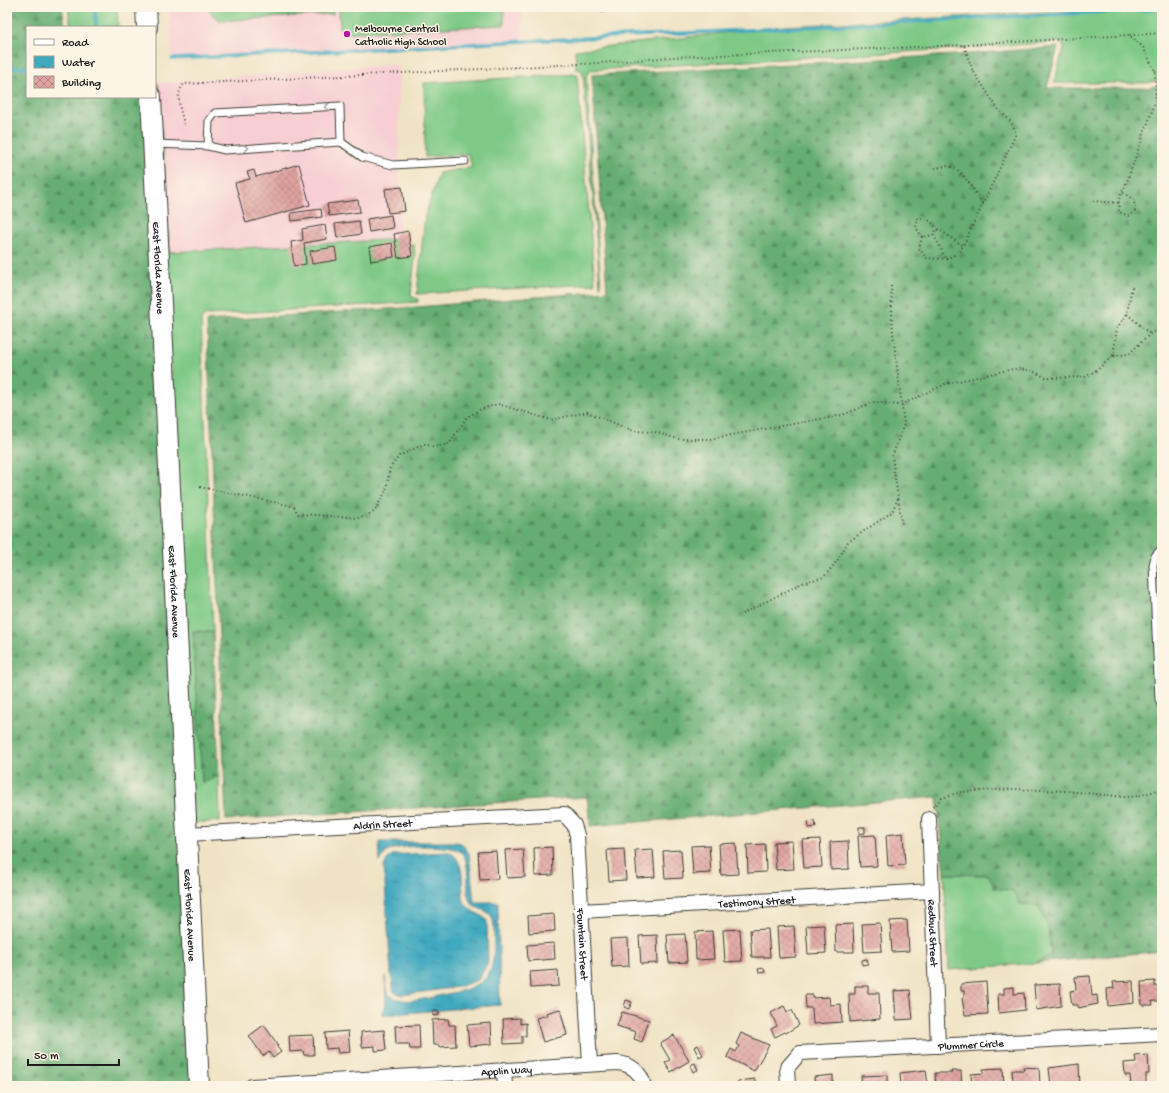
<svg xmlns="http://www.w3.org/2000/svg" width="1169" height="1093" font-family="'Gochi Hand',sans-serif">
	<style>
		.built { fill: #f7cfd3 }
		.grass { fill: #7ec986; stroke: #4d7251 }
		.forest { fill: url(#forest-firs); stroke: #416448 }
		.water { fill: url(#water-ripples); stroke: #2e626e }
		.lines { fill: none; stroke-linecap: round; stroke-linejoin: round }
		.stream { stroke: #3fa9bf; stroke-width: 3.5 }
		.building { fill: url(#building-cross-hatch) }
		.lane-casing { stroke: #3c3a35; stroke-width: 9 }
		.street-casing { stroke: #3c3a35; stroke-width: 16 }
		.secondary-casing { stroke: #3c3a35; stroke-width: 22 }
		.path { stroke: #3c3a35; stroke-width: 2; stroke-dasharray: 1 3; stroke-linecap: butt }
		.lane { stroke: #fff; stroke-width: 7 }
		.street { stroke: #fff; stroke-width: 14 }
		.secondary { stroke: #fff; stroke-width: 20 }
		.oneway { stroke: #999 }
		.poi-dot { fill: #b5179e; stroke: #fcf5e5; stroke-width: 1.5 }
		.labels { text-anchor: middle; stroke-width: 3; stroke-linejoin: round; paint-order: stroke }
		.poi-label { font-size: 11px; fill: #1c1c1c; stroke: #fcf5e5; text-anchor: start }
		.street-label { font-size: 11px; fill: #1c1c1c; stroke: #fcf5e5 }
	</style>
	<defs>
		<pattern id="forest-firs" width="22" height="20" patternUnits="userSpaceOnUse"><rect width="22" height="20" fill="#66ad73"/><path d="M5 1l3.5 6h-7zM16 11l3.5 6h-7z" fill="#538c5e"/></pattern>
		<pattern id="water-ripples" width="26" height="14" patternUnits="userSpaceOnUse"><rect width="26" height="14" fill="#3fa9bf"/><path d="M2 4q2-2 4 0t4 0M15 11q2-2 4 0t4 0" fill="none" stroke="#34899a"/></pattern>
		<pattern id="building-cross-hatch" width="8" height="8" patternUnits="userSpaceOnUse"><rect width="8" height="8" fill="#e0a3a0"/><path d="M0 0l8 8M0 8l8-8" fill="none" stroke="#b58482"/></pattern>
	</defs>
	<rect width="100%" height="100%" fill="#fcf5e5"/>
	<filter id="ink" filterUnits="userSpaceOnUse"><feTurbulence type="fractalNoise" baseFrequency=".025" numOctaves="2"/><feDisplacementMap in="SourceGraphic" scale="8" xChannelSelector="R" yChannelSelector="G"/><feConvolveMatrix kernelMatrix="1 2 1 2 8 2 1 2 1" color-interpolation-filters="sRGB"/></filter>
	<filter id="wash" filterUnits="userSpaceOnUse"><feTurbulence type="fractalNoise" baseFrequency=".012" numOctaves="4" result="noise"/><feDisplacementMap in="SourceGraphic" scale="16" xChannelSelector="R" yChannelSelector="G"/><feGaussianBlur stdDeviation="0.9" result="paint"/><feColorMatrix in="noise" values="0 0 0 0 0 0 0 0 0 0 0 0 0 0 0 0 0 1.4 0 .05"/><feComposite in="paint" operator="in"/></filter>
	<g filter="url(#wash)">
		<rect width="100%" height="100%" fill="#f0e3c5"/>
		<g class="built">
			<path d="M169 7H522L523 41 172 59Z"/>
			<path d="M399 64 400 239 170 252 158 83Z"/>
		</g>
		<g class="grass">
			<path d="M68 7H117L118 27H71Z"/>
			<path d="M209 7H333V14L219 21 210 12Z"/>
			<path d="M339 7H504V25L340 33Z"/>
			<path d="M1144 7H1162V80L1145 83H1054L1064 47 1061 43 1057 42 955 49 590 70 586 76 601 286H600L583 74 580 69H576L575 50 784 26Z"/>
			<path d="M577 74 595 284 417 294 425 216 439 173 472 167 468 154 425 157 424 83Z"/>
			<path d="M157 83H158L170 252 400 239V245L414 244 415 256 411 294 412 297 418 299V302L207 315 201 319 213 632 193 631 202 783 219 776 220 821 193 823Z"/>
			<path d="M944 874 989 875 1013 891 1020 904 1039 906 1048 926 1051 954 1036 963 949 970Z"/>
		</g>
		<g class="forest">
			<path d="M7 7H62L65 27H27V97H151L199 1086H7Z"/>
			<path d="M1058 47 1047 88H1146L1162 85V951L1036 963 1051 954 1048 927 1039 906 1020 904 1013 891 994 888 989 875 944 874 937 797 590 826 587 797 226 820 207 321 417 307 607 291 592 75 955 55Z"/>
			<path d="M193 631 213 632 219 776 202 783Z"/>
		</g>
		<g class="water">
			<path d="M379 842H454L461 843 469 853 474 902H498L500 1005 382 1015V1011L386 1006 385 976 388 994C403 1007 430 997 447 994 483 987 495 980 494 941 494 934 495 924 492 917 487 908 473 910 469 899 465 884 472 864 461 852 453 844 400 845 390 850 385 853 382 857 380 862Z"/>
			<path d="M449 852C465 859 462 884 463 899 470 915 482 912 487 921L488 963 478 980 458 987 402 995 394 992 391 974 384 867 387 860 392 855Z"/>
		</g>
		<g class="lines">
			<g class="stream">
				<path d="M95 7 96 27"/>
				<path d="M172 59 1162 9"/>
				<path d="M7 68 27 67"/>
			</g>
		</g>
		<g id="blocks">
			<g class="building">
				<path d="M591 7H611L603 13 598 7 594 11Z"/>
				<path d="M299 164 310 205 246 223 235 183 250 179 247 172 254 170 256 177Z"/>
				<path d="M402 187 405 211 388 213 385 189Z"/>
				<path d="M358 200 360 212 329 216 327 204Z"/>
				<path d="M321 209 322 217 292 221 291 213Z"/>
				<path d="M391 215 393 228 369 232 367 219Z"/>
				<path d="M359 221 361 234 337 238 335 224Z"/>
				<path d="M325 225 327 239 304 243 306 264 294 266 291 242 303 240 302 229Z"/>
				<path d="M408 231 412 256 398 258 394 234Z"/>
				<path d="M392 243 394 257 371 261 369 247Z"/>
				<path d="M335 247 337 260 312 264 310 251Z"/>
				<path d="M815 821 816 827 809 828 808 822Z"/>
				<path d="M859 827H865V833L859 834Z"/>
				<path d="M903 833 905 865 888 866 886 835Z"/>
				<path d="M875 835 877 866 860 867 858 836Z"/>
				<path d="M820 839 822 867 804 868 802 840Z"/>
				<path d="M792 841 794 869 776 870 774 842Z"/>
				<path d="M848 841 849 869 831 870 830 842Z"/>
				<path d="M736 843 738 874 721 875 719 844Z"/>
				<path d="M765 844 766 872 748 873 747 845Z"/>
				<path d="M709 845 711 873 693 874 691 846Z"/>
				<path d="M552 847 553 875 535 876 534 848Z"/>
				<path d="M523 849 525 877 507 878 505 850Z"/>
				<path d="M624 849 626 880 609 881 607 850Z"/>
				<path d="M653 849 655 877 637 878 635 850Z"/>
				<path d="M681 850 683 878 665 879 663 851Z"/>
				<path d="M496 851 498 879 480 880 478 852Z"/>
				<path d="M554 914 555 931 529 933 528 916Z"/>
				<path d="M907 920 909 951 892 952 890 921Z"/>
				<path d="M880 923 882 951 864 952 862 924Z"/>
				<path d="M853 924 854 952H836L835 925Z"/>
				<path d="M824 925 826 953 808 954 806 926Z"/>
				<path d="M794 926 796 957 779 958 777 927Z"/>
				<path d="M740 929 742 961 725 962 723 930Z"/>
				<path d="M768 929 770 957H752L750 930Z"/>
				<path d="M712 931 714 959 696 960 695 932Z"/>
				<path d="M685 934 687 962 669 963 667 935Z"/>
				<path d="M657 935 658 963 641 964 639 936Z"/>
				<path d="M628 938 629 966 612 967 610 939Z"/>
				<path d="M554 943 555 959 528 961 527 945Z"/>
				<path d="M867 959 868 964 862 965V960Z"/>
				<path d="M764 968 765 972 759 973 758 969Z"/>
				<path d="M558 970 559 986 531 988 530 972Z"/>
				<path d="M1090 976 1092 996 1097 995 1098 1004 1078 1008V1005H1072L1070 991 1076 990 1075 977Z"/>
				<path d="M1133 981 1134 1003 1108 1006 1107 989 1114 988 1113 982Z"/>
				<path d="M1155 981V986H1162V1001H1152L1153 1005H1142L1141 982Z"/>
				<path d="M986 982 988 1014 965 1015 962 998 964 997V991H961V984Z"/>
				<path d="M1060 984 1061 1006 1036 1010 1034 985Z"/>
				<path d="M855 986H868V993H879L880 1019 850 1022 849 994H855Z"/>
				<path d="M1014 987V994L1024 993 1025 1010 999 1013 998 994H1004V988Z"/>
				<path d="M910 990 913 1019 896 1020 894 991Z"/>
				<path d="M805 995H813V998L829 997 830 1005 841 1004 842 1022 813 1024 812 1008H806Z"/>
				<path d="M626 1000 632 1002 629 1009 624 1007Z"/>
				<path d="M784 1006 787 1012 792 1010 799 1025 786 1033 785 1032 775 1037 771 1029 777 1026 771 1013Z"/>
				<path d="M560 1009 567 1035 543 1042 536 1018 547 1015 546 1013Z"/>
				<path d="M433 1011H439V1015L433 1016Z"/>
				<path d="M622 1012 649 1020 642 1042 634 1039 636 1032 617 1026Z"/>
				<path d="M520 1018V1024L526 1023V1036H522V1043L504 1044 503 1019Z"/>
				<path d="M448 1019 449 1025H455L456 1046 439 1047V1045H433L432 1020Z"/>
				<path d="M491 1023 492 1044 469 1046 467 1025Z"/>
				<path d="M264 1025 278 1045 277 1047 281 1052 273 1058 269 1052 263 1056 249 1036Z"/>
				<path d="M419 1025 420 1049H410L409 1044H396L395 1026Z"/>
				<path d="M384 1030 386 1050 375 1051V1046L362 1047 361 1032Z"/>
				<path d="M348 1031 350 1052 338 1053 337 1048 326 1049 325 1033Z"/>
				<path d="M741 1033 769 1045 754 1071 727 1057 731 1049 736 1052 739 1046 736 1044Z"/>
				<path d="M313 1035 314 1055H304L303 1051 290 1052 289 1036Z"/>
				<path d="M674 1035 689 1061 671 1072 665 1063 670 1060 660 1043Z"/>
				<path d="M698 1045 703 1055 699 1057 694 1047Z"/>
				<path d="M1148 1055 1149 1074H1146V1086H1131L1130 1075H1125L1124 1063 1136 1062 1135 1056Z"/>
				<path d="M695 1063 698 1070 693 1072 690 1065Z"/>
				<path d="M1079 1064 1080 1086H1051L1049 1068Z"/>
				<path d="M1023 1067 1039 1068 1040 1085 1018 1086 1017 1080H1013L1012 1070H1024Z"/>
				<path d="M1003 1068 1004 1086H972L971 1074 984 1073 983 1069Z"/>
				<path d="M926 1070 928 1086H901L900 1073Z"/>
				<path d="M951 1071H961L962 1086H936L935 1073H952Z"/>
				<path d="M833 1075V1086H815L814 1077Z"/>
				<path d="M887 1075V1086H862L861 1076Z"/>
				<path d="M755 1079V1086H738V1081Z"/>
			</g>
		</g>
	</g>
	<g filter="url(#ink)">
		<use href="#blocks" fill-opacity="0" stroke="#3c3a35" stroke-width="1"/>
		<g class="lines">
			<g class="lane-casing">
				<g id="lane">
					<path d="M341 142 362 157 393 165 465 161"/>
					<path d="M155 144 208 146 225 150 341 142 340 106 215 113 209 121 208 146"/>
					<path d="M1162 548 1155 556 1153 565 1159 699 1162 707"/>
				</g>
			</g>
			<g class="street-casing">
				<g id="street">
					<path id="s1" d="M929 819 938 1046"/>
					<path id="s2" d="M187 834 564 814 574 825 577 835 590 1064"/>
					<path id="s3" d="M581 911 932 891"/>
					<path d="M504 1069 505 1086"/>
					<path id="s4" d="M252 1086 617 1063C631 1064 641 1072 644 1086"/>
					<path id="s5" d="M788 1086 787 1068 800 1053 1162 1034"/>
				</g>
			</g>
			<g class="secondary-casing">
				<g id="secondary">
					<path d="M146 7 147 27"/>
					<path id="s6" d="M151 97 199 1086"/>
				</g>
			</g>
			<g class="path">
				<path d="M1130 35 1162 33"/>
				<path d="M964 45 1129 35 1143 47 1155 71 1156 100 1127 181 1119 199V212L1129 216 1135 211 1134 200 1122 192"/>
				<path d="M1155 71 1162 73"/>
				<path d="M1156 94 1162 83"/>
				<path d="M184 124C181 111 174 95 184 84L599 63 673 57 964 45 972 69 998 109 1011 122 1015 130V136L960 252 946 259 926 258 919 248 922 237 933 235 937 229C946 233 954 241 963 245"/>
				<path d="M935 168C938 168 943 166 947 166 964 168 974 192 983 205"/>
				<path d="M1093 201 1119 203"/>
				<path d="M934 235 946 259"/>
				<path d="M922 237 916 227 918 218C927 218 932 221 937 229"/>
				<path d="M891 286 893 333 904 424 892 457 902 525"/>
				<path d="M1127 314 1150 334"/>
				<path d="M1113 356 1117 328 1127 314 1132 286"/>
				<path d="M200 487 288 505 294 507 298 514 360 518 374 512 386 491 390 468 399 456 424 444 435 447 449 444 467 417 481 409 498 404 551 420 587 412 634 431 655 432 678 439H709L843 415 873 402 901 405 945 384 1013 369 1030 370 1047 378 1085 377 1097 370 1113 356 1129 354 1150 334 1162 327"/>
				<path d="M742 614 802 583 824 577 837 561 848 542 892 512 898 498"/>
				<path d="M933 807 942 798 960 792 1013 789 1067 791 1125 797 1138 796 1162 789"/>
			</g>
			<use href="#lane" class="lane"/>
			<use href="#street" class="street"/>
			<use href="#secondary" class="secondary"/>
		</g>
		<defs><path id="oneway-chevron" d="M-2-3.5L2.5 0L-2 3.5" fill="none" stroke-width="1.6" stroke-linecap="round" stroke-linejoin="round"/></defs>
		<g class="oneway">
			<use href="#oneway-chevron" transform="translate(327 107) rotate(177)"/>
			<use href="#oneway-chevron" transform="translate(246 148) rotate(-4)"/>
		</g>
	</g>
	<circle class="poi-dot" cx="347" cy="34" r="4"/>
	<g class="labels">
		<g class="poi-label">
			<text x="355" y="32">Melbourne Central<tspan x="355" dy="13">Catholic High School</tspan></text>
		</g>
		<g class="street-label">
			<text dy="4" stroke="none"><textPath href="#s6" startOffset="171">East Florida Avenue</textPath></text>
			<text dy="4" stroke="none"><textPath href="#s6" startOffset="495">East Florida Avenue</textPath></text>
			<text dy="4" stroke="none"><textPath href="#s2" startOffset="196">Aldrin Street</textPath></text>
			<text dy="4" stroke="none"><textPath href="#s3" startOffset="176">Testimony Street</textPath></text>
			<text dy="4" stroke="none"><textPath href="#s6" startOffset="819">East Florida Avenue</textPath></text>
			<text dy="4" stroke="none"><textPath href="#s1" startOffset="114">Redbud Street</textPath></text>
			<text dy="4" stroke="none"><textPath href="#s2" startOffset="512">Fountain Street</textPath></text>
			<text dy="4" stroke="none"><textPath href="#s5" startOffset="209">Plummer Circle</textPath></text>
			<text dy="4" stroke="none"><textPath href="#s4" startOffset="255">Applin Way</textPath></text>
		</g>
	</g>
	<rect width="1169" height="1093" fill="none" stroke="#fcf5e5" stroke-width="24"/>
	<rect x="26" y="26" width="130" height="72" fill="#fcf5e5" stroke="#a29e95"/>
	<rect x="34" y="39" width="20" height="6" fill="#ffffff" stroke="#a29e95"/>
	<text x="62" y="46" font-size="12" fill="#1c1c1c">Road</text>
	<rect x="34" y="56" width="20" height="12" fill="url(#water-ripples)" stroke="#a29e95"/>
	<text x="62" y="66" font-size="12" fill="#1c1c1c">Water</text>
	<rect x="34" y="76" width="20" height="12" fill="url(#building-cross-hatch)" stroke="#a29e95"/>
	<text x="62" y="86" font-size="12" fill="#1c1c1c">Building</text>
	<path d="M28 1059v6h91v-6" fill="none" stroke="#1c1c1c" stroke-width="2"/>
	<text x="34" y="1059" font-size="12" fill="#1c1c1c" stroke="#fcf5e5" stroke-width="3" paint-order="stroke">50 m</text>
</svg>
